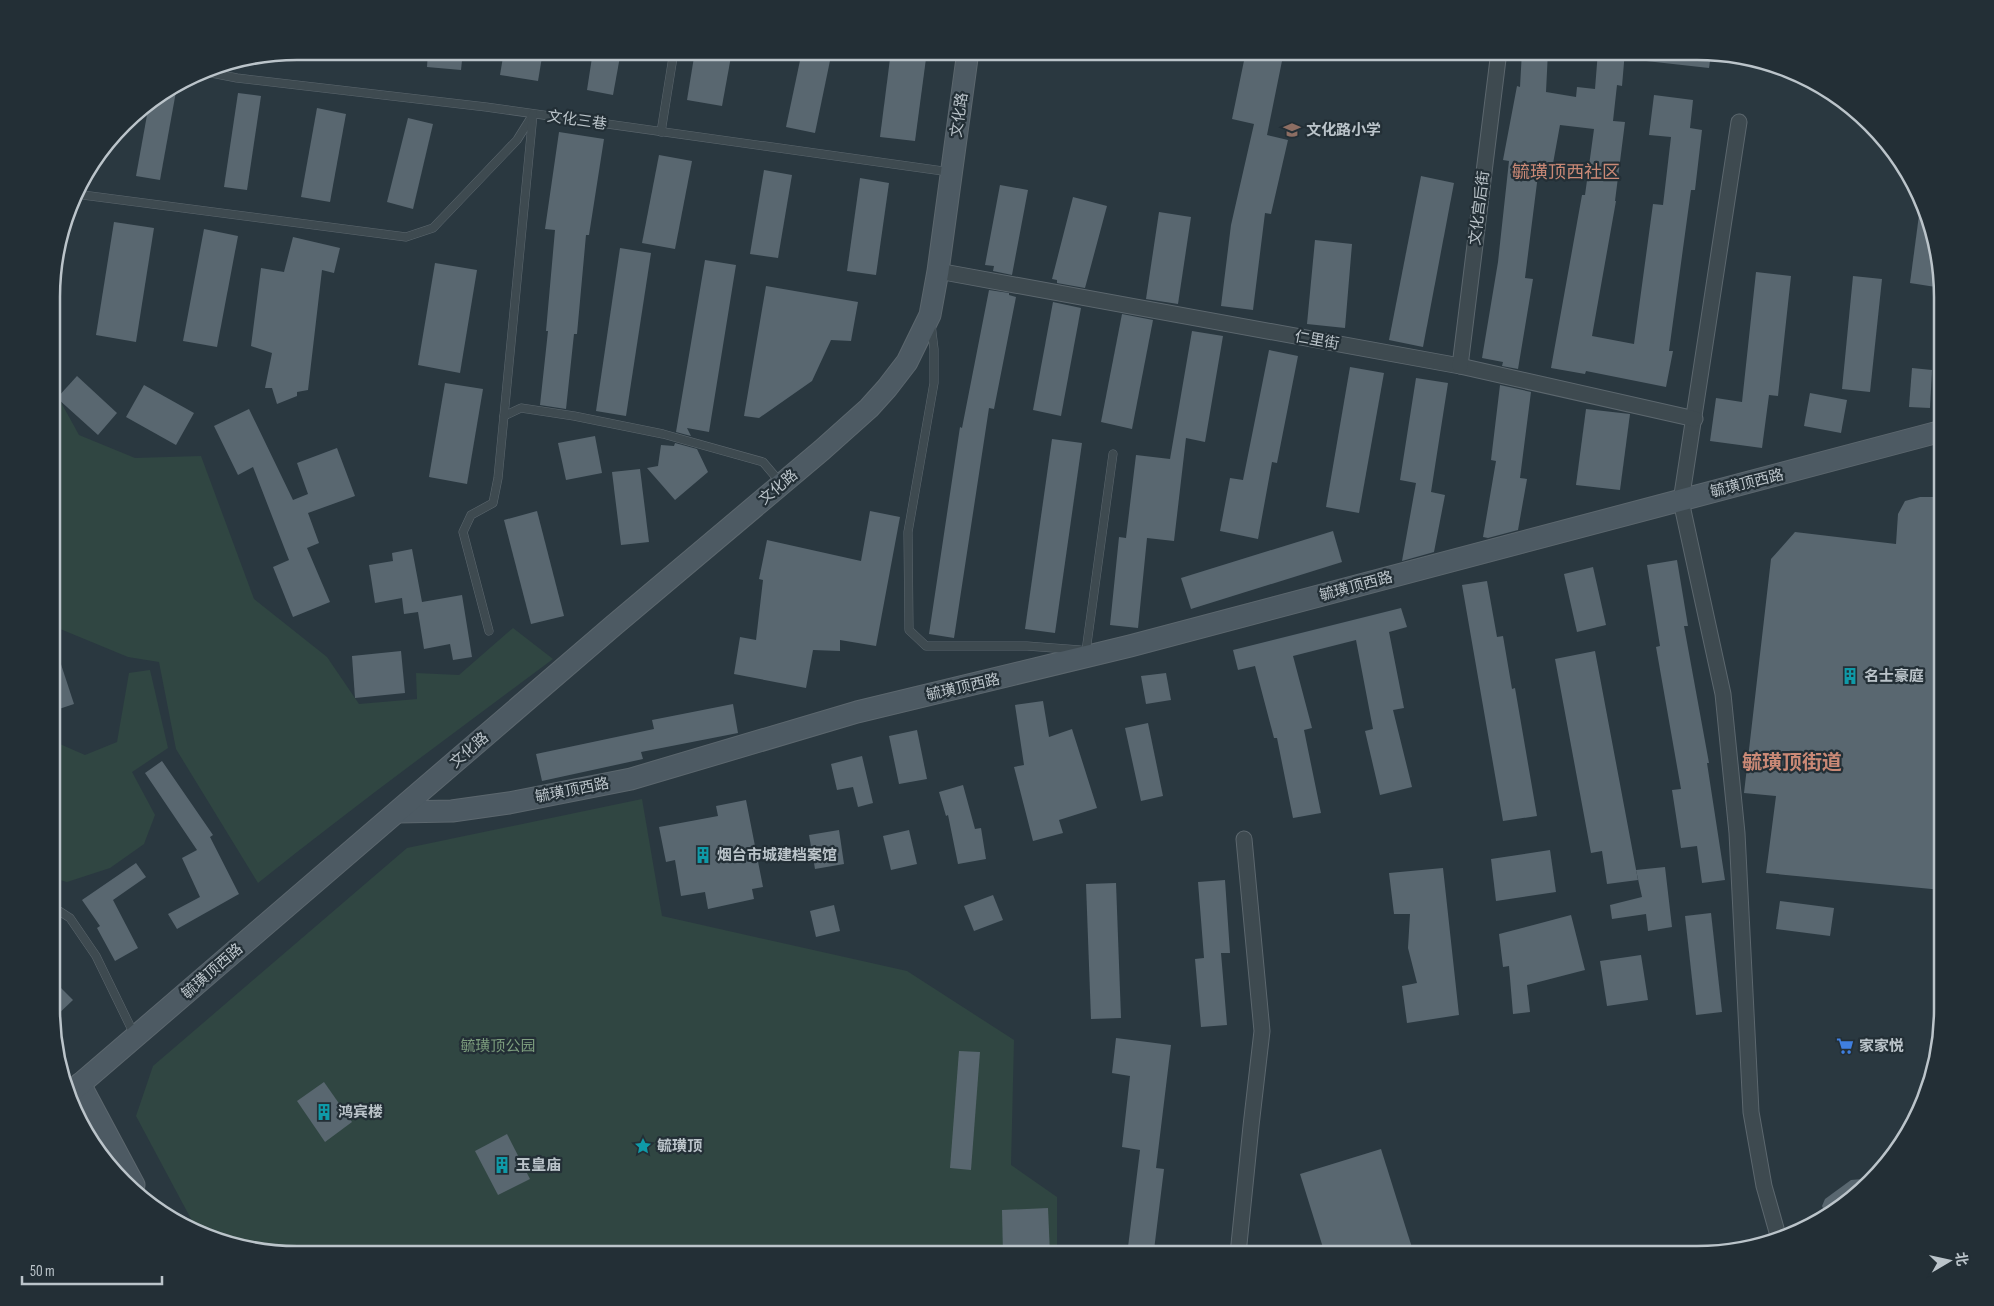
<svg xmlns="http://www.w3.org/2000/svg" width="1994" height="1306" font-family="'Sofia Sans Condensed','Noto Sans SC',sans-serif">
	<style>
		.green { fill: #304642 }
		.building { fill: #596770 }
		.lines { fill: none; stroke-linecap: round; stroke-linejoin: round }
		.lane-casing { stroke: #5c676e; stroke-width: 9 }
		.street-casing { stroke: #5c676e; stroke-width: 17 }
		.secondary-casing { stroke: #5c676e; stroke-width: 23 }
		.lane { stroke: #3e4a50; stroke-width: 8 }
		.street { stroke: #3e4a50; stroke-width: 15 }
		.secondary { stroke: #4d5a63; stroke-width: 21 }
		.labels { text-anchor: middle; stroke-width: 4.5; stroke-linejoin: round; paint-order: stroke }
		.street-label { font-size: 15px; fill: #bbc4ca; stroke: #232f36 }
		.poi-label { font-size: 15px; font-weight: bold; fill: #bbc4ca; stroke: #232f36; text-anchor: start }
		.park-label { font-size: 15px; fill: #7c9d7d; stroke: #232f36 }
		.quarter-label { font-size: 18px; fill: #ca8976; stroke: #232f36 }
		.district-label { font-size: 20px; font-weight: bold; fill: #ca8976; stroke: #232f36 }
		.rim { fill: none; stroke: #bbc4ca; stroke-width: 2.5 }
	</style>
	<rect width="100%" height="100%" fill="#2a3840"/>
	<g class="green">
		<path d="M53 388 79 435 135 458 201 456 254 599 327 657 359 704 417 699 416 673 459 675 513 628 553 659C454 733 354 806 258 883L176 749 159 662 128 657 53 626Z"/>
		<path d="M150 670 168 748 132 772 155 815 144 844 110 868 67 882 53 878V741L85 755 117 742 129 673Z"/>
		<path d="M642 799 662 916 907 971 1014 1040 1011 1165 1057 1197V1254L297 1255 218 1242 198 1232 136 1116 153 1066 407 848Z"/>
	</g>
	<g class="building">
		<path d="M428 51H463L461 70 427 67Z"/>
		<path d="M504 51H543L538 81 500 75Z"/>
		<path d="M593 51H621L613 95 587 90Z"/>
		<path d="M695 51H732L722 106 687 100Z"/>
		<path d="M802 51H832L815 133 786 127Z"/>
		<path d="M891 51H927L915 141 880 137Z"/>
		<path d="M1246 51H1284L1267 135 1288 140 1271 214 1265 213 1253 310 1221 306 1231 225 1254 124 1232 119Z"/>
		<path d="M1522 51H1548L1546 92 1576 97 1577 87 1595 89 1598 51H1625L1622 86 1617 85 1613 121 1625 122 1615 201H1616L1592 336 1634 344 1653 204 1663 205 1671 137 1649 135 1654 95 1693 100 1690 128 1702 130 1695 190H1691L1669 351H1673L1666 387 1586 371 1585 374 1551 368 1582 195H1585L1594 129 1560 125 1552 169 1539 167 1525 278 1533 279 1518 369 1502 366 1503 362 1482 358 1498 262 1509 161 1503 160 1517 86 1520 87Z"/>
		<path d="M1646 51H1697L1711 54 1709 68 1646 61Z"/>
		<path d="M177 86 160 180 136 176 149 104Z"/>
		<path d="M238 93 261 96 247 190 224 187Z"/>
		<path d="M317 108 346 114 330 202 301 197Z"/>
		<path d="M408 118 433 124 413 209 387 202Z"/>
		<path d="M559 132 604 139 589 235H586L577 334H574L566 409 540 405 548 331H546L555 230 545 229Z"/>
		<path d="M659 155 692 161 675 249 642 243Z"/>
		<path d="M764 170 792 175 778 258 750 254Z"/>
		<path d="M1421 176 1454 183 1423 347 1389 340Z"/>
		<path d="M860 178 889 183 876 275 847 271Z"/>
		<path d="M1000 185 1028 190 1012 275 993 271 994 266 985 265Z"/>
		<path d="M1073 197 1107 206 1085 288 1057 283V280L1052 279Z"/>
		<path d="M1921 200 1934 233 1942 288 1910 283Z"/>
		<path d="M1159 212 1191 217 1178 304 1146 299Z"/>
		<path d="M114 222 154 228 136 342 96 335Z"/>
		<path d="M204 229 238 236 217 347 183 341Z"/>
		<path d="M293 237 340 248 334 273 322 270 308 390 297 392V396L277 404 272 388H265L272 353 251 346 261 268 284 272Z"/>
		<path d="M1315 240 1352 244 1345 328 1307 324Z"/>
		<path d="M620 248 651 253 626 416 596 411Z"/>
		<path d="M705 260 736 265 709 432 687 428 691 436 676 432Z"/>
		<path d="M435 263 477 270 460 373 418 365Z"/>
		<path d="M1756 272 1791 276 1778 396 1769 395 1762 448 1710 441 1716 398 1742 402Z"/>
		<path d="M1853 276 1882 279 1870 392 1842 389Z"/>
		<path d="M766 286 858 302 851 341 831 340 812 381 759 418 744 416Z"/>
		<path d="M989 290 1009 293V295L1016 297 994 409 989 408 954 638 929 634 960 427 962 428Z"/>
		<path d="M1053 302 1081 308 1061 416 1033 410Z"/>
		<path d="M1122 314 1153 320 1132 429 1101 422Z"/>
		<path d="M1192 331 1223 336 1205 442 1186 438 1174 541 1147 538 1138 628 1110 625 1119 537 1126 538 1136 455 1170 459Z"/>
		<path d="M1269 350 1298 356 1277 463 1272 462 1258 539 1220 531 1230 478 1243 480Z"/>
		<path d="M1350 367 1384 373 1359 513 1326 507Z"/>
		<path d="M1912 368 1932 370 1930 408 1909 407Z"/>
		<path d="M77 376 117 413 98 435 57 398Z"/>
		<path d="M1416 378 1448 383 1431 492 1445 495 1434 552 1402 561 1416 483 1400 480Z"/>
		<path d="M445 383 483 389 467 484 429 477Z"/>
		<path d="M144 385 194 413 176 445 126 417Z"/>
		<path d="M1500 385 1531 392 1520 478 1527 479 1518 530 1488 538 1483 537 1496 461 1491 460Z"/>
		<path d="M1810 393 1847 400 1841 433 1804 426Z"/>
		<path d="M249 409 293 500 308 494 297 463 337 448 355 496 308 513 319 543 307 548 330 602 293 617 273 567 289 560 253 467 238 475 214 426Z"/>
		<path d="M1586 409 1630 414 1620 490 1576 485Z"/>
		<path d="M595 436 602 473 566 480 558 443Z"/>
		<path d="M1052 439 1082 443 1055 633 1025 629Z"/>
		<path d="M675 443 697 449 708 472 675 500 647 468 658 466 661 445 674 446Z"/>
		<path d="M640 469 649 542 621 545 612 472Z"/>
		<path d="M1920 497H1942V890L1766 873 1776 796 1744 793 1771 559 1795 532 1896 544 1898 514 1905 501Z"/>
		<path d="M537 511 564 616 531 624 504 520Z"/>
		<path d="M870 511 900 517 876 646 840 640V651L813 650 806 688 734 674 740 637 756 640 763 580 759 579 767 540 861 561Z"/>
		<path d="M1333 531 1342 562 1191 609 1181 578Z"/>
		<path d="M412 549 422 602 462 595 472 657 453 660 450 644 424 649 418 612 404 614 402 598 375 603 369 565 393 561 392 553Z"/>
		<path d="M1677 560 1688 626H1684L1709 763H1707L1725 880 1702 883 1697 846 1681 848 1672 790 1681 789 1656 647 1660 646 1647 565Z"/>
		<path d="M1593 567 1606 625 1577 632 1564 574Z"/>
		<path d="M1487 581 1497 637 1503 636 1512 689 1515 688 1537 816 1503 821 1462 585Z"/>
		<path d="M1401 608 1407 627 1389 632 1404 708 1393 710 1412 787 1380 795 1365 731 1373 729 1356 640 1293 656 1312 728 1304 730 1321 813 1293 818 1277 738H1274L1255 666 1238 670 1233 650Z"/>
		<path d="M53 649H56L74 704 53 711Z"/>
		<path d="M401 651 405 693 355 698 352 656Z"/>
		<path d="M1595 651 1638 880 1607 884 1602 851 1591 853 1555 659Z"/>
		<path d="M1166 673 1171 700 1146 704 1141 676Z"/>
		<path d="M1043 701 1049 737 1072 729 1097 808 1059 820 1063 833 1033 841 1014 767 1024 765 1015 705Z"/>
		<path d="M733 704 738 733 641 752 643 759 542 781 536 754 654 729 652 720Z"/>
		<path d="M1148 723 1163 796 1141 801 1125 728Z"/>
		<path d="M917 730 927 779 899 784 889 736Z"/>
		<path d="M862 756 873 803 858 807 853 787 837 790 831 764Z"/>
		<path d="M162 761 213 835 210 837 239 894 177 929 168 914 200 897 182 858 197 850 145 773Z"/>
		<path d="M963 785 975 829 981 828 986 859 958 864 948 815 946 816 939 792Z"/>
		<path d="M746 800 763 887 752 889 754 899 708 909 705 892 681 896 675 860 666 862 659 827 718 816 716 806Z"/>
		<path d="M839 830 844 864 815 869 809 835Z"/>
		<path d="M909 830 917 864 891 870 883 836Z"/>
		<path d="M1550 850 1556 892 1496 901 1491 859Z"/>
		<path d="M136 863 146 877 113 900 138 948 115 961 97 928 100 926 82 900Z"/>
		<path d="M1665 867 1672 927 1648 931 1646 914 1612 919 1610 905 1642 897 1636 870Z"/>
		<path d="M1443 868 1459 1015 1407 1023 1402 986 1417 983 1408 948 1410 914H1394L1389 873Z"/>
		<path d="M1225 880 1230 953H1221L1227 1025 1201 1027 1195 959 1204 958 1198 882Z"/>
		<path d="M1116 883 1121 1018 1091 1019 1086 884Z"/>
		<path d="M993 895 1003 920 974 931 964 906Z"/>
		<path d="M1780 901 1834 908 1830 936 1776 929Z"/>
		<path d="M834 905 840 931 816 937 810 911Z"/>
		<path d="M1711 913 1722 1012 1696 1015 1685 916Z"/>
		<path d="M1571 915 1585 970 1527 985 1530 1012 1513 1014 1509 966 1503 967 1499 934Z"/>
		<path d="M1641 955 1648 1000 1607 1006 1600 961Z"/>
		<path d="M53 980 73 1000 53 1019Z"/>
		<path d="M1116 1038 1171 1045 1156 1168 1164 1169 1154 1250 1128 1247 1140 1150 1122 1147 1130 1076 1112 1073Z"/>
		<path d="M959 1051 980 1052 971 1170 950 1168Z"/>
		<path d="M324 1082 352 1122 325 1142 297 1101Z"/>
		<path d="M507 1134 530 1179 498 1195 475 1151Z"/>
		<path d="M1381 1149 1414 1254H1325L1300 1174Z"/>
		<path d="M1873 1178 1859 1194 1827 1217 1822 1206 1825 1199 1851 1180Z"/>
		<path d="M1048 1208 1050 1254H1003L1002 1210Z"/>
	</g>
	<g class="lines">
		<g class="lane-casing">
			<g id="lane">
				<path d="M201 71 237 78 486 107 950 172"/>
				<path d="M661 132 674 51"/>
				<path d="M75 194 406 237 433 228 517 140 532 116"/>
				<path d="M931 324 934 349V383L908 532 909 630 926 646H1027L1080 650"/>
				<path d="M504 416 521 408 574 416 663 434 763 462 780 482"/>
				<path d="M489 631 463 532 471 515 493 503 498 478 533 114"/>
				<path d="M1086 651 1113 454"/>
				<path d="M53 907 70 918 96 956 134 1034"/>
			</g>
		</g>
		<g class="street-casing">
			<g id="street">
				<path d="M1739 122 1681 501 1723 694 1737 833 1751 1112 1764 1186 1779 1239"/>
				<path d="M938 271 1460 366 1695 419"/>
				<path d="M1460 366 1499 51"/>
				<path d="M1238 1254 1251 1126 1262 1031 1244 839"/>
			</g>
		</g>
		<g class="secondary-casing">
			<g id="secondary">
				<path d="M398 812 452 811 509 803 631 779 857 712 1130 646 1942 431"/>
				<path d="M80 1084 134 1185"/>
				<path d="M71 1092 613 626 822 450 869 408 887 388 907 362 930 315 938 271 968 51"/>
			</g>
		</g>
		<use href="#lane" class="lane"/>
		<use href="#street" class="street"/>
		<use href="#secondary" class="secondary"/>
	</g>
	<defs>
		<g id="school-bare" transform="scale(1.35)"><path d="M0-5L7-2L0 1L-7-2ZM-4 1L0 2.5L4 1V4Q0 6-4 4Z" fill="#8d6e63" stroke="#232f36" stroke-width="2.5" paint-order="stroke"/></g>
		<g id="building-bare" transform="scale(1.35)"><path d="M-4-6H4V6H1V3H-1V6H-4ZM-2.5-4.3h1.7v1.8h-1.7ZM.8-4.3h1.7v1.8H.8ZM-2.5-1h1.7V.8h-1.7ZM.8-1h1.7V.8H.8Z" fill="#0f9aa8" stroke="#232f36" stroke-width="2.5" paint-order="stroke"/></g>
		<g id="supermarket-bare" transform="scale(1.35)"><path d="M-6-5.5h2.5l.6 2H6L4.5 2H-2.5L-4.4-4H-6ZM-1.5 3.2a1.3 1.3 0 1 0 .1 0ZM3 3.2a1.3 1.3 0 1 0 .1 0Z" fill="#3f7fe0" stroke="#232f36" stroke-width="2.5" paint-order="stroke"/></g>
		<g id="sight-bare" transform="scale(1.35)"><path d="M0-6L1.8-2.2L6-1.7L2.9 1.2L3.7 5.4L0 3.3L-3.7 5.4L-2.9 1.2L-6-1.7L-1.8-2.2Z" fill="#0f9aa8" stroke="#232f36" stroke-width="2.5" paint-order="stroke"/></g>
	</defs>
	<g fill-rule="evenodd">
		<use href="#school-bare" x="1292" y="130"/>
		<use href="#building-bare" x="1850" y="676"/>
		<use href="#building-bare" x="703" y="855"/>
		<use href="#supermarket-bare" x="1845" y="1046"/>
		<use href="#building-bare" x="324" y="1112"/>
		<use href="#sight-bare" x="643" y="1146"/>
		<use href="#building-bare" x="502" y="1165"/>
	</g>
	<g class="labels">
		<g class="street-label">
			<text transform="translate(959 115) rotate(-82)" y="5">文化路</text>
			<text transform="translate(577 120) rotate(8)" y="5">文化三巷</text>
			<text transform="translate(1479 208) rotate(-83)" y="5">文化宫后街</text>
			<text transform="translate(1317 340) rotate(10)" y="5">仁里街</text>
			<text transform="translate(1747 483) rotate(-14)" y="5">毓璜顶西路</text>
			<text transform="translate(778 487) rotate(-40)" y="5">文化路</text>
			<text transform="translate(1356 586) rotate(-15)" y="5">毓璜顶西路</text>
			<text transform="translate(963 687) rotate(-13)" y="5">毓璜顶西路</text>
			<text transform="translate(469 750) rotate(-41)" y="5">文化路</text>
			<text transform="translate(572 790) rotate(-11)" y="5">毓璜顶西路</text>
			<text transform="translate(212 971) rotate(-41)" y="5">毓璜顶西路</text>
		</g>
		<g class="poi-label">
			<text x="1306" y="135">文化路小学</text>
			<text x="1864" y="681">名士豪庭</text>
			<text x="717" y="860">烟台市城建档案馆</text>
			<text x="1859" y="1051">家家悦</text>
			<text x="338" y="1117">鸿宾楼</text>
			<text x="657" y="1151">毓璜顶</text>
			<text x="516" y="1170">玉皇庙</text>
		</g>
		<g class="park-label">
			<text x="498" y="1051">毓璜顶公园</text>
		</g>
		<g class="quarter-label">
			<text x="1566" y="178">毓璜顶西社区</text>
		</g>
		<g class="district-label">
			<text x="1792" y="769">毓璜顶街道</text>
		</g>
	</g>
	<path d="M0 0H1994V1306H0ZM297 60H1697A237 237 0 0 1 1934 297V1009A237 237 0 0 1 1697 1246H297A237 237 0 0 1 60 1009V297A237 237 0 0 1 297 60Z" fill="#232f36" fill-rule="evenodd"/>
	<path class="rim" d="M297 60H1697A237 237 0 0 1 1934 297V1009A237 237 0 0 1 1697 1246H297A237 237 0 0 1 60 1009V297A237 237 0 0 1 297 60Z"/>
	<g transform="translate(1949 1261) rotate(81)" stroke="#232f36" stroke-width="4" paint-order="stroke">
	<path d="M0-4L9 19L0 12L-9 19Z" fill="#bbc4ca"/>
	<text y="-8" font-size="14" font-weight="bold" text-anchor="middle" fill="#bbc4ca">北</text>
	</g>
	<path d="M22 1276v8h140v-8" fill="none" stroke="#bbc4ca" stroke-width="2.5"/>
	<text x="30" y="1276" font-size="15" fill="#bbc4ca" stroke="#232f36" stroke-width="4" paint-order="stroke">50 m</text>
</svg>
